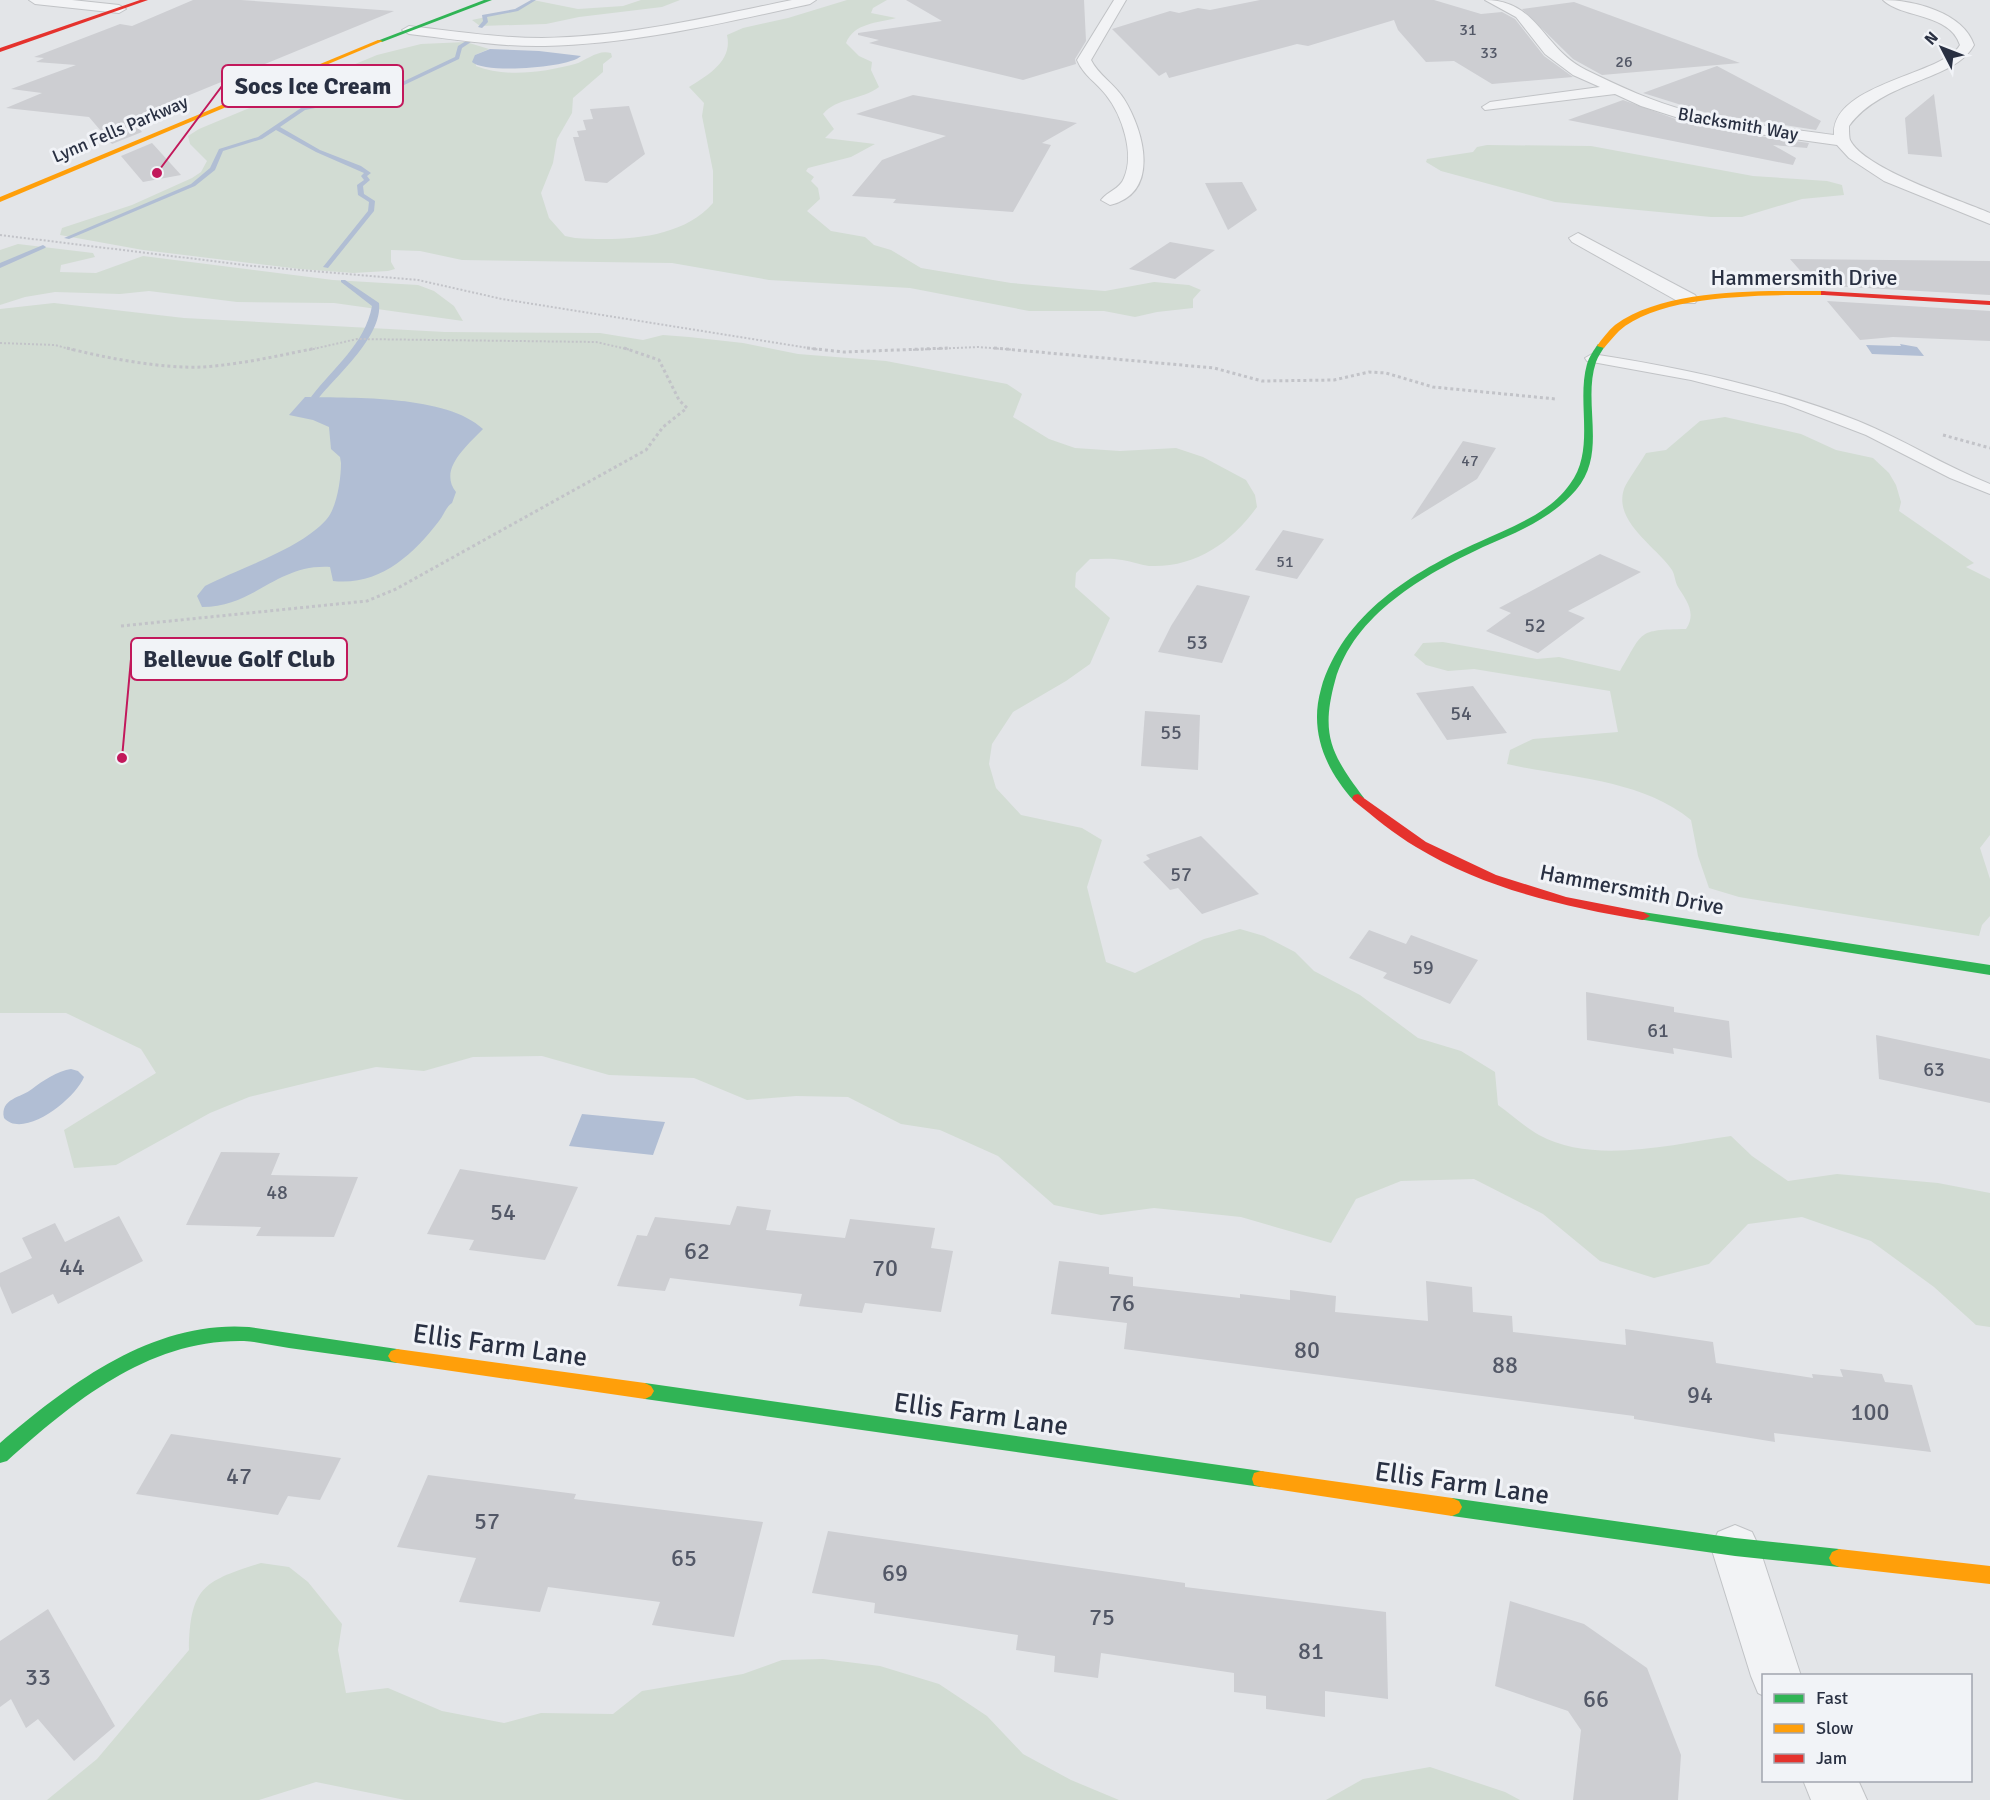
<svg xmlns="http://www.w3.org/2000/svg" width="1990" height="1800" font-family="Signika,sans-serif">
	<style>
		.green { fill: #d2dcd3 }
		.water { fill: #b1bed4 }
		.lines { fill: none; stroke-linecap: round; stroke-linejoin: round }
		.stream { fill: #b1bed4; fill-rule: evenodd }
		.building { fill: #cdced2 }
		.lane-casing { stroke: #c1c3c6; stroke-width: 2 }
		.street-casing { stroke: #c1c3c6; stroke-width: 2 }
		.path-far1 { stroke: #c2c3c8; stroke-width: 2; stroke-dasharray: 2 2; stroke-linecap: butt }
		.path { stroke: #c2c3c8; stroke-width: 3; stroke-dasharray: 3 3; stroke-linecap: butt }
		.lane { fill: #f2f3f5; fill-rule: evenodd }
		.street { fill: #f2f3f5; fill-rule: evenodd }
		.fast { fill: #30b455; fill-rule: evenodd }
		.slow { fill: #ff9f0a; fill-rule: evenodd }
		.jam { fill: #e5322d; fill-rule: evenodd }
		.labels { text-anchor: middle; stroke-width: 6; stroke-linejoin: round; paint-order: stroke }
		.far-number-label { font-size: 16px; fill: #535867 }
		.far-street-label { font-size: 18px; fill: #293042; stroke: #f1f3f7 }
		.number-label { font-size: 20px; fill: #535867 }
		.street-label { font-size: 22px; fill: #293042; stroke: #f1f3f7 }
		.near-number-label { font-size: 24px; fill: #535867 }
		.near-street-label { font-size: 27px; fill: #293042; stroke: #f1f3f7 }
		.leader { fill: none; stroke: #c2185b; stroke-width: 2 }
		.callout-dot { fill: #c2185b; stroke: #f1f3f7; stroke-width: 2 }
		.callout { fill: #f1f3f7; stroke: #c2185b; stroke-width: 2 }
		.callout-label { font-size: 24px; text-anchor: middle; font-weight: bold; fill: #293042 }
	</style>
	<rect width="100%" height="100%" fill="#e3e5e8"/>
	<g class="green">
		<path d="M533 0 578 9 623 6 641 0H680L662 7 579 17 546 24 480 26 472 20 513 11Z"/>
		<path d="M847 0H887L873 8 871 13 896 18C877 23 854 23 846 43L859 56 872 62 871 70 879 87C862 100 836 98 823 114L834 129 825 138 875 144 851 157 808 168 806 171 814 177 811 181 818 188 820 199 807 211 831 231 865 237 874 245 891 250 921 268 1011 283 1079 289 1105 291 1154 282 1189 285 1201 290 1193 299V308L1157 312 1135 317 1104 311H1029L910 288 769 280 672 263 462 260 420 251 391 250V262L395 269 388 271 353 273 300 269 143 250 60 235 62 228 132 205 192 178 201 172 207 161 190 144 188 136 199 129 377 55 421 44 466 42 489 49 475 55 476 66C506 78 545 72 575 64 587 60 598 49 611 53L612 57 603 64V72L573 98 572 113 557 139 553 163 541 193 549 218 565 236 575 238C620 241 681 240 713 203V171L702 116 704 103 689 87C708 75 733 61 727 35L743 28 788 18Z"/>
		<path d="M1487 145 1591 146 1753 176 1827 181 1842 185 1844 195 1802 199 1742 217H1711L1555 202 1441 171 1426 162 1427 159 1473 152 1477 147Z"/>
		<path d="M18 244 93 253 95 257 61 265 60 272 96 273 143 256 333 280 418 285 434 291 454 306 463 321 334 303 237 302 149 291 120 294 55 292 25 297 0 305V250Z"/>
		<path d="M54 303 184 318 445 332 600 333 643 340 663 335 689 337 743 343 798 354 886 361 1007 384 1022 394 1013 417 1049 439 1075 448 1120 451 1176 448 1203 457 1246 480 1255 495 1257 507C1231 543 1195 568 1149 566 1140 565 1131 561 1122 560 1112 558 1100 559 1090 559L1076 573 1075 587 1110 618 1090 664 1066 681 1013 712 992 744 989 764 996 788 1021 815 1082 828 1102 840 1087 887 1106 962 1135 973 1204 939 1240 929 1264 936 1295 952 1314 971 1360 995 1418 1038 1461 1051 1495 1072 1498 1105C1512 1115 1525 1127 1539 1135 1593 1165 1673 1144 1731 1136L1752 1156 1788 1181 1837 1174 1938 1183 1990 1193V1327L1976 1325 1934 1287 1871 1241 1802 1217 1748 1224 1709 1264 1654 1278 1600 1261 1543 1214 1474 1179 1401 1181 1356 1199 1331 1243 1241 1217 1154 1208 1101 1215 1054 1205 998 1156 940 1130 901 1124 848 1097 796 1096 747 1100 694 1078 609 1075 542 1056 473 1057 424 1071 376 1067 323 1079 249 1097 210 1113 116 1165 74 1168 64 1130 156 1073 141 1049 66 1013H0V309Z"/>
		<path d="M1725 417 1801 434 1836 450 1873 458 1889 473 1896 485 1901 502 1899 511 1974 563 1966 567 1990 579V835L1980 848 1990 879V916L1982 925 1979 936 1739 897 1709 888 1698 856 1691 820C1641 779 1568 778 1507 764L1510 750 1533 739 1618 732 1610 691 1474 669 1448 671 1426 665 1414 655 1423 643 1443 642 1537 659 1559 657 1620 671C1644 631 1636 630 1686 629 1697 613 1686 600 1678 587 1675 582 1675 575 1672 570 1657 547 1613 522 1624 489 1627 481 1641 462 1646 453L1666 450 1700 421Z"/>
		<path d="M261 1563 289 1567 308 1582 342 1624 338 1650 346 1693 388 1688 442 1711 504 1723 541 1713 613 1714 642 1691 743 1674 782 1660 823 1659 880 1666 939 1684 987 1716 1023 1754 1071 1780 1119 1800H405L316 1782 259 1800H47L97 1759 189 1650C190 1587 204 1581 261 1563Z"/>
		<path d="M1430 1767 1505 1792 1520 1800H1326L1363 1779Z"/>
	</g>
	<g class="water">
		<path d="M490 49 539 51 581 56C569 68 484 74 472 62L475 55Z"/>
		<path d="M1900 344 1917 347 1924 356 1872 354 1866 345 1901 346Z"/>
		<path d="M305 397C354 398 447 395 483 429 467 446 438 469 456 492L452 503C445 508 444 515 439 521 412 556 379 586 333 581L330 567C276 564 255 607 202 607L197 596 205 586C240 568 300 549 326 520 337 508 341 479 341 463L340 457 331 449 329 427 313 420 289 415Z"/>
		<path d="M71 1069 78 1071 84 1077C76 1098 24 1140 4 1118 0 1098 21 1098 32 1089 42 1081 58 1071 71 1069Z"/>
		<path d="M582 1114 665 1122 653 1155 569 1146Z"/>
	</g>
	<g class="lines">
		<g class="stream">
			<path d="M531 0H536L518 11 487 17 488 22 482 28 478 27 483 21 482 15 515 9Z"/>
			<path d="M466 41 471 42 462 48 459 59 383 95 305 110 280 127 320 150 361 166 371 173 367 176 370 180 363 186 364 194 375 201 374 211 328 268 323 267 368 211 369 202 358 195 357 185 364 180 361 176 364 173 316 152 276 130 262 139 223 151 215 170 195 186 69 239 64 238 191 184 210 168 219 149 258 137 301 108 379 93 455 57 458 46Z"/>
			<path d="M43 245 46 247 45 248 0 268V263Z"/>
			<path d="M341 280H345L379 303C383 336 337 375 318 399H315L311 397C334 367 365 344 372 306L341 282Z"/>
		</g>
	</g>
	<g class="building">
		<path d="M193 0H241L394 11 131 119 142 132 112 144 89 117 6 108 42 93 11 89 76 65 36 62 44 58 34 57 120 24 132 26Z"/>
		<path d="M906 0H1084L1086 41 1075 59 1076 64 1023 80 869 43 879 40 858 35V33L942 21Z"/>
		<path d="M1260 0H1434L1481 14 1502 12 1515 19 1544 56 1573 77 1492 84 1454 61 1426 62 1398 30 1394 20 1308 46 1297 44 1169 78 1166 72 1159 76 1112 29 1170 11 1179 13 1198 8 1210 10Z"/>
		<path d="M1574 2 1740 63 1602 75 1573 59 1522 9Z"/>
		<path d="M1717 66 1821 121 1816 130 1707 113 1643 93Z"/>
		<path d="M1934 94 1942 157 1908 154 1905 118Z"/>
		<path d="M913 95 1077 123 1042 143 1051 145 1013 212 893 203 896 199 852 196 882 160 946 136 856 114Z"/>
		<path d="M1623 100 1684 122 1730 132 1809 143 1807 148 1773 145 1796 158 1793 165 1568 120Z"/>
		<path d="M629 106 645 154 607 183 585 181 573 137H579L577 131 586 130 583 120 593 119 590 109Z"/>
		<path d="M152 143 181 175 143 182 121 156Z"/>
		<path d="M1242 182 1257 210 1228 230 1205 183Z"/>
		<path d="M1170 242 1215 250 1175 279 1129 269Z"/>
		<path d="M1790 259 1990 261V295L1813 285Z"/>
		<path d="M1827 301 1990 311V341L1893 337 1860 340Z"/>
		<path d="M1463 441 1496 448 1477 479 1411 520Z"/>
		<path d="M1283 530 1324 539 1297 579 1255 570Z"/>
		<path d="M1600 554 1641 572 1568 611 1585 618 1538 653 1486 631 1511 613 1499 608Z"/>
		<path d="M1197 585 1250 596 1222 663 1158 652 1171 626Z"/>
		<path d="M1473 686 1507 733 1447 740 1416 693Z"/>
		<path d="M1145 711 1200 715 1198 770 1141 766Z"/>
		<path d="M1201 836 1259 894 1202 914 1178 888 1170 890 1143 862 1150 859 1146 855Z"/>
		<path d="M1369 930 1406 944 1411 935 1478 960 1450 1004 1383 978 1387 973 1349 958Z"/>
		<path d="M1586 992 1674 1007V1012L1729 1021 1732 1058 1673 1048 1674 1054 1587 1040Z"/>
		<path d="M1876 1035 1990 1059V1103L1879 1079Z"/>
		<path d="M221 1152 280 1153 271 1175 358 1177 334 1237 256 1236 261 1227 186 1225Z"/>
		<path d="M460 1169 578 1187 545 1260 469 1250 474 1240 427 1234Z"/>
		<path d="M737 1206 771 1210 766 1230 845 1238 850 1219 935 1228 931 1248 953 1251 941 1312 865 1303 862 1313 799 1306 802 1294 670 1278 665 1291 617 1286 637 1235 647 1236 655 1217 730 1225Z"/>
		<path d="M119 1216 143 1261 58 1304 53 1294 12 1314 0 1286V1273L32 1258 22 1238 55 1223 65 1242Z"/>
		<path d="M1059 1261 1109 1267V1274L1133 1277V1286L1240 1298V1294L1290 1300V1290L1336 1296 1335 1312 1428 1321 1426 1281 1472 1287 1473 1312 1512 1316 1513 1332 1626 1345 1625 1329 1713 1342 1716 1363 1813 1378 1812 1374 1843 1377 1840 1369 1882 1374 1885 1382 1912 1385 1931 1452 1774 1433 1775 1442 1634 1419V1416L1124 1349 1127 1323 1051 1314Z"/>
		<path d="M171 1434 341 1458 320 1500 288 1496 278 1515 136 1494Z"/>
		<path d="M428 1475 576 1494 574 1499 763 1522 734 1637 652 1625 660 1602 548 1587 540 1612 459 1602 476 1558 397 1547Z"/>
		<path d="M828 1531 1185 1583V1587L1386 1612 1388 1699 1325 1691V1717L1266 1709V1696L1234 1692V1673L1101 1653 1098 1678 1054 1672 1055 1656 1016 1650 1018 1635 874 1613 875 1603 812 1593Z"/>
		<path d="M1510 1601 1584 1624 1647 1668 1681 1755 1678 1800H1573L1581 1730 1568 1711 1495 1686Z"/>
		<path d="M48 1609 115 1726 74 1761 38 1719 26 1728 11 1699 0 1707V1641Z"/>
	</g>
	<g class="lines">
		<g class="lane-casing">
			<path id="lane" d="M1592 354C1683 368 1772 387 1858 421 1903 439 1944 466 1990 484V494L1950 478 1866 435 1785 404 1691 380 1587 361 1585 358Z"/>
		</g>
		<g class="street-casing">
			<g id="street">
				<path d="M29 0H72L119 5 126 9 119 13 35 4Z"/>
				<path d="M792 0H816L810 4C723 23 635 44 545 46 499 47 454 39 409 34L402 30 409 26C453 31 497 38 542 38 626 37 709 17 792 0Z"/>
				<path d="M1114 0H1126L1091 60C1098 75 1115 84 1124 99 1144 131 1161 193 1110 205L1101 200C1108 191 1120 189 1124 178 1135 154 1122 115 1106 95 1097 83 1083 75 1077 60Z"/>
				<path d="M1485 0C1538 0 1543 49 1586 70 1619 86 1653 102 1688 111 1736 124 1785 128 1834 135 1831 83 1944 75 1960 45 1950 13 1901 18 1883 0 1913 0 1963 12 1974 45 1955 81 1882 80 1849 126 1849 130 1849 137 1850 140 1864 169 1960 200 1990 213V224L1884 181 1849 158 1837 145 1730 130 1685 120 1641 106 1615 94 1485 110 1482 107 1490 102 1600 87 1573 75 1545 54 1516 17Z"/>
				<path d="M1578 233 1695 295 1698 299 1695 303H1681L1572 242 1569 238Z"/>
				<path d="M1735 1525 1752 1532 1759 1547 1801 1676H1764V1696L1758 1693 1751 1676 1711 1547 1718 1532Z"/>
				<path d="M1803 1780H1858L1867 1800H1811Z"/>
			</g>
		</g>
		<g class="path-far1">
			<path d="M0 235 253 266 418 280 502 299 821 350"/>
			<path d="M0 343 55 345 73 350"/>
			<path d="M309 350 357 339 596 342 631 350"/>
			<path d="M909 350 978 347 1016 350"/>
		</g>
		<g class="path">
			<path d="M67 348C105 358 164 369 203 367 242 364 278 356 316 348"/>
			<path d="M807 348 844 352 949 348"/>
			<path d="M994 348 1214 368 1262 381 1334 380 1369 372 1386 373 1433 387 1556 399"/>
			<path d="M1943 435 1990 448"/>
			<path d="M121 626 367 601 396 589 646 450 663 427 687 408 679 400 659 360 624 348"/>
		</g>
		<use href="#lane" class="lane"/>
		<use href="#street" class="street"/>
		<g class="fast">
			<path d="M484 0H492L382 42 377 41Z"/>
			<path d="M1598 344 1605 346C1602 351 1598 356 1596 362 1582 404 1608 453 1576 490 1551 519 1517 532 1483 547 1424 575 1354 614 1335 681 1320 736 1332 755 1364 798L1362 801H1354C1325 769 1309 731 1321 689 1343 614 1412 572 1479 542 1511 527 1549 514 1570 484 1596 449 1576 403 1587 364 1589 357 1594 350 1598 344Z"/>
			<path d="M1643 912 1990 965V975L1638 919 1636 916Z"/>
			<path d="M249 1327 397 1349 403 1351 406 1356 403 1361 397 1363C361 1358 325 1353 289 1348 274 1346 259 1342 244 1341 149 1339 74 1401 7 1461L0 1463V1443C69 1384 153 1320 249 1327Z"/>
			<path d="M645 1383 1261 1471 1268 1473 1270 1479 1268 1485 1261 1487 645 1399 639 1396 636 1391 639 1386Z"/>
			<path d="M1452 1498 1735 1538 1839 1549 1846 1552 1849 1558 1846 1564 1839 1567 1735 1556 1452 1516 1445 1513 1442 1507 1445 1501Z"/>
		</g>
		<g class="slow">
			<path d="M378 40 383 41 0 202V197Z"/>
			<path d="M1799 291H1824L1828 293 1824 295C1770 295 1661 293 1619 331 1614 336 1609 342 1604 348L1597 346C1602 339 1608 331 1615 325 1662 291 1743 291 1799 291Z"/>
			<path d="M397 1349 645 1383 651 1386 654 1391 651 1396 645 1399 397 1363 391 1361 388 1356 391 1351Z"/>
			<path d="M1261 1471 1452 1498 1459 1501 1462 1507 1459 1513 1452 1516 1261 1487 1254 1485 1252 1479 1254 1473Z"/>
			<path d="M1839 1549 1990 1566V1584L1839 1567 1832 1564 1829 1558 1832 1552Z"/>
		</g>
		<g class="jam">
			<path d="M140 0H148L0 52V48Z"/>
			<path d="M1821 291 1990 301V305L1824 295H1821Z"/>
			<path d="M1358 794 1426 842 1496 875 1566 897 1643 912 1650 916 1643 920C1565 907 1485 889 1416 847 1394 834 1374 817 1354 801L1352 798 1354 795Z"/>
		</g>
	</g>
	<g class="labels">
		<g class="far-number-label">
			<text x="1468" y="35">31</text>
			<text x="1489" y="58">33</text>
			<text x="1624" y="67">26</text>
			<text x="1470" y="466">47</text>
			<text x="1285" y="567">51</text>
		</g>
		<g class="far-street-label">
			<text transform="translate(1738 124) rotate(10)" y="6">Blacksmith Way</text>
			<text transform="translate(120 129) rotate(-23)" y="6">Lynn Fells Parkway</text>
		</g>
		<g class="number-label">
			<text x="1535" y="632">52</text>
			<text x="1197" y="649">53</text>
			<text x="1461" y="720">54</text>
			<text x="1171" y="739">55</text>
			<text x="1181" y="881">57</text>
			<text x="1423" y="974">59</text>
			<text x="1658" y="1037">61</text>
			<text x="1934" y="1076">63</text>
			<text x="277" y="1199">48</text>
		</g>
		<g class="street-label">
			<text x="1804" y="285">Hammersmith Drive</text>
			<text transform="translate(1632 889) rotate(11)" y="8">Hammersmith Drive</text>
		</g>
		<g class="near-number-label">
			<text x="503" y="1220">54</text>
			<text x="697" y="1259">62</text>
			<text x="72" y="1275">44</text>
			<text x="885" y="1276">70</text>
			<text x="1122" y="1311">76</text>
			<text x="1307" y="1358">80</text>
			<text x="1505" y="1373">88</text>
			<text x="1700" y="1403">94</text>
			<text x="1870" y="1420">100</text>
			<text x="239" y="1484">47</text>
			<text x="487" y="1529">57</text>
			<text x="684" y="1566">65</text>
			<text x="895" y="1581">69</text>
			<text x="1102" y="1625">75</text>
			<text x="1311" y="1659">81</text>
			<text x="38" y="1685">33</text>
			<text x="1596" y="1707">66</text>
		</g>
		<g class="near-street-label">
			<text transform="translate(500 1345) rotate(8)" y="9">Ellis Farm Lane</text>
			<text transform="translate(981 1414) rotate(8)" y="9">Ellis Farm Lane</text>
			<text transform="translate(1462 1483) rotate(8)" y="9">Ellis Farm Lane</text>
		</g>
	</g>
	<path class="leader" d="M157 173L222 86M122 758L131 659"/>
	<g class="callout-dot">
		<circle cx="157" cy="173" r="6"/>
		<circle cx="122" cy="758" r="6"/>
	</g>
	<g class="callout">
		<rect x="222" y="65" width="181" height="42" rx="6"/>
		<rect x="131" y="638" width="216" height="42" rx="6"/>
	</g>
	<g class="callout-label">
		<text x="313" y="94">Socs Ice Cream</text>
		<text x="239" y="667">Bellevue Golf Club</text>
	</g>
	<rect x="1762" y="1674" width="210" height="108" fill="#f1f3f7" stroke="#a1a5af" stroke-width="1.5"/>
	<rect x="1774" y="1694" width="30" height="9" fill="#30b455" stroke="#a1a5af" stroke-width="1.5"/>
	<text x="1816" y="1704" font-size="18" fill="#293042">Fast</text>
	<rect x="1774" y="1724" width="30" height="9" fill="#ff9f0a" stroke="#a1a5af" stroke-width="1.5"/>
	<text x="1816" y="1734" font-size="18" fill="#293042">Slow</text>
	<rect x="1774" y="1754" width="30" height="9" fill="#e5322d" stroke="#a1a5af" stroke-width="1.5"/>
	<text x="1816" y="1764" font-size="18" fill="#293042">Jam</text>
	<g transform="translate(1942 48) rotate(312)" stroke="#f1f3f7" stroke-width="4.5" paint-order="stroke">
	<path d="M0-4.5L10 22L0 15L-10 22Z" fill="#293042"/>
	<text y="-9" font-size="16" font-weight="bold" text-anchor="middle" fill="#293042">N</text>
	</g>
</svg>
